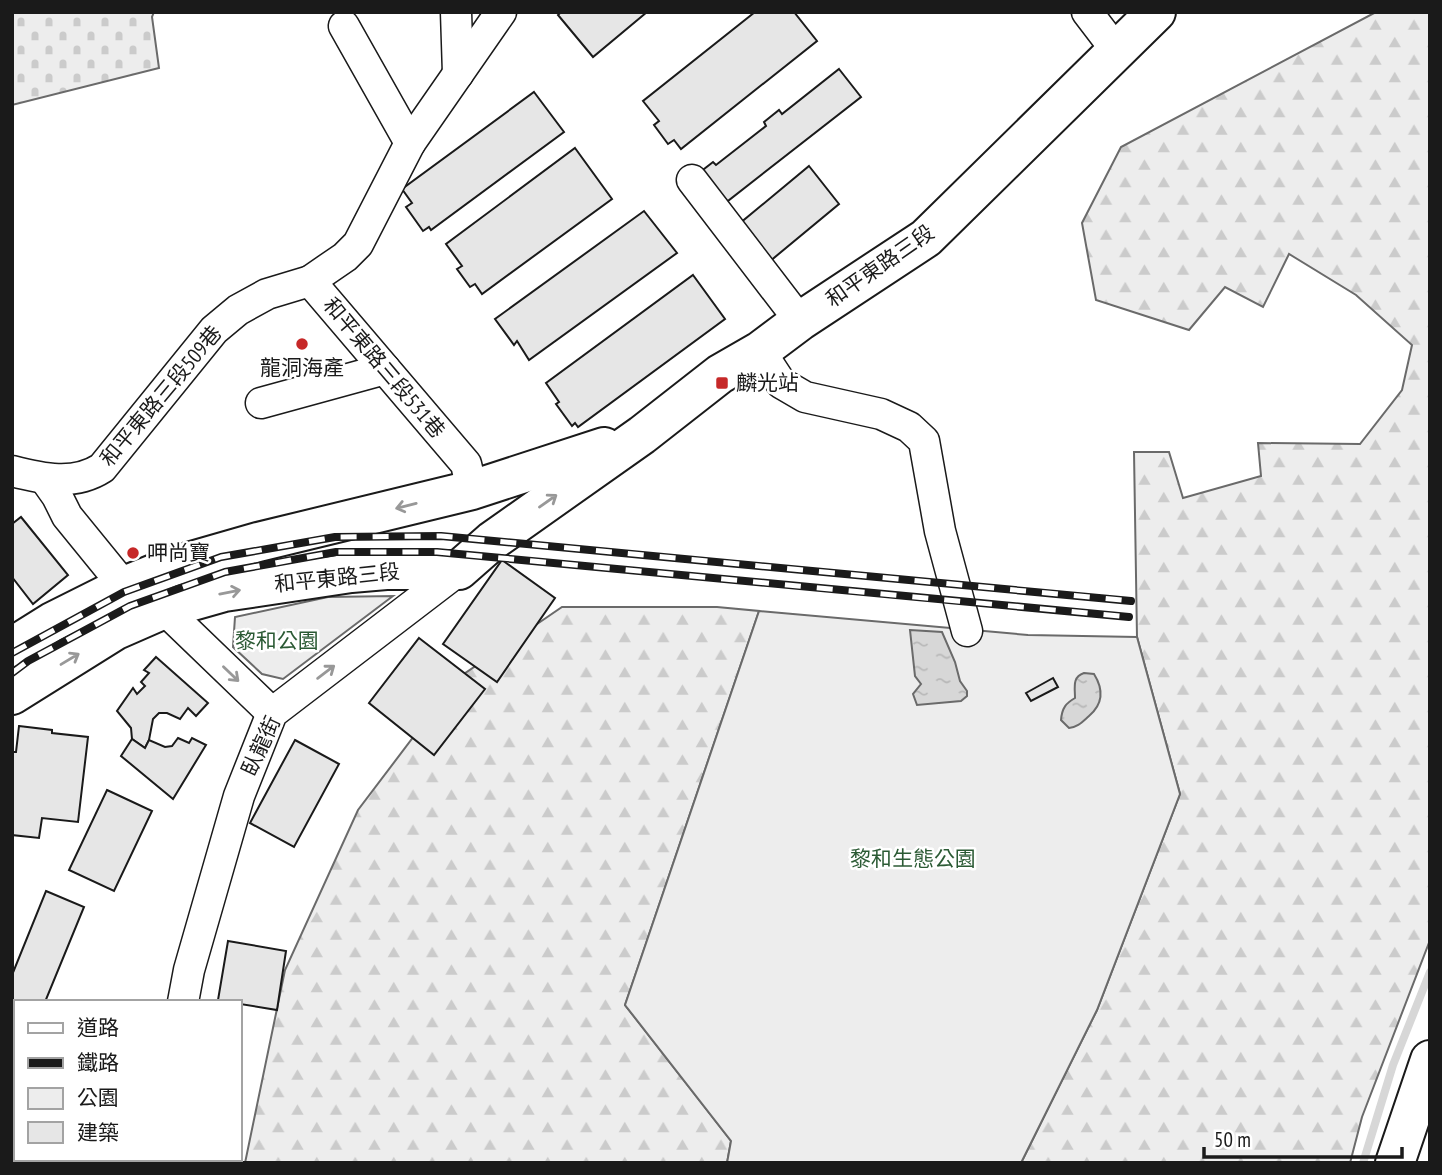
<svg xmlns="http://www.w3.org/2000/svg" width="1442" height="1175" font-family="'PT Sans Narrow','Noto Sans TC',sans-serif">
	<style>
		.forest { fill: url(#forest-firs); stroke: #6a6a6a; stroke-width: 2 }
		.cemetery { fill: url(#cemetery-stones); stroke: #6a6a6a; stroke-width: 2 }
		.green { fill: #ededed; stroke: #6a6a6a; stroke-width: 2 }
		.water { fill: url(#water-ripples); stroke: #6a6a6a; stroke-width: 2 }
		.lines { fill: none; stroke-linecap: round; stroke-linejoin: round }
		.stream { stroke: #d7d7d7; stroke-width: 8 }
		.building { fill: #e6e6e6; stroke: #1a1a1a; stroke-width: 2 }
		.minor-casing { stroke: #1a1a1a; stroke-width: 33 }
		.major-casing { stroke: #1a1a1a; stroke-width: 42 }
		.highway-casing { stroke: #1a1a1a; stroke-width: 42 }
		.minor { stroke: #fff; stroke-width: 30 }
		.major { stroke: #fff; stroke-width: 38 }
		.highway { stroke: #fff; stroke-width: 38 }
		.rail-casing { stroke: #1a1a1a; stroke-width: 8 }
		.rail { stroke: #fff; stroke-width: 5; stroke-dasharray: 16; stroke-linecap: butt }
		.oneway { stroke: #989898 }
		.poi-dot { fill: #c62828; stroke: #fff; stroke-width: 2.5 }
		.labels { text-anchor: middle; stroke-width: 5; stroke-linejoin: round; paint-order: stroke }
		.street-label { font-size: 21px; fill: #1a1a1a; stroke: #fff }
		.poi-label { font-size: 21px; fill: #1a1a1a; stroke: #fff; text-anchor: start }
		.park-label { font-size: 21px; fill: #2b5a34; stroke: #fff }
	</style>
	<defs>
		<pattern id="forest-firs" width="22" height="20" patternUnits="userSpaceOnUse" patternTransform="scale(1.75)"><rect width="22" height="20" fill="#ededed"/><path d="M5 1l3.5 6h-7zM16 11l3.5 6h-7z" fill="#cbcbcb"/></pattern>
		<pattern id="cemetery-stones" width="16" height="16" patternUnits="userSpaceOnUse" patternTransform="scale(1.75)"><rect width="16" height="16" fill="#ededed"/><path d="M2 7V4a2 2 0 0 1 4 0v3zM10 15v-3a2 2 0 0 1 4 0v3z" fill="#cbcbcb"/></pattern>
		<pattern id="water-ripples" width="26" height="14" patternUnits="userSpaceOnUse" patternTransform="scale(1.75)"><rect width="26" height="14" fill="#d7d7d7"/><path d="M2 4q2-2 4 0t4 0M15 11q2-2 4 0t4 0" fill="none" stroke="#b8b8b8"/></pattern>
	</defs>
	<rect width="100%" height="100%" fill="#fff"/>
	<g class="forest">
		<path d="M1376 12H1430V940L1362 1117 1350 1163H1021L1097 1010 1180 794 1137 637 1134 452H1169L1183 498 1261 476 1258 443 1360 444 1402 390 1412 345 1356 295 1289 254 1263 307 1225 287 1189 330 1096 300 1082 223 1121 147Z"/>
		<path d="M562 607H717L759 611 625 1005 731 1141 727 1163H245L285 970 358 810 458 678Z"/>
	</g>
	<path class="cemetery" d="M12 12H154L152 17 159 68 12 105Z"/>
	<g class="green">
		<path d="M393 596 283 679 262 674 233 647 235 617 328 597Z"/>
		<path d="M759 611 1028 635 1137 637 1180 794 1097 1010 1021 1163H727L731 1141 625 1005Z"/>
	</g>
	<g class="water">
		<path d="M910 630 942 632 955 662 960 681 967 691V696L961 701 917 705 913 694 921 684 915 676Z"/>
		<path d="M1084 673 1094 674C1104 690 1103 704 1089 716 1082 722 1078 727 1069 728L1061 720C1062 708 1066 703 1075 698 1075 687 1072 677 1084 673Z"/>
	</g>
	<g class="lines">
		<path class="stream" d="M1363 1163 1393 1065 1430 972"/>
	</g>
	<g class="building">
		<path d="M561 12H647L593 57 558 15Z"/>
		<path d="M755 12H794L817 41 681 149 674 140 668 144 654 125 659 121 643 101Z"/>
		<path d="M839 69 861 97 724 204 699 173 713 162 716 165 766 126 764 122 779 110 782 114Z"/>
		<path d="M534 92 564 132 431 230 429 227 423 231 406 207 412 203 402 189Z"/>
		<path d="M575 148 612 199 482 294 475 284 470 287 457 269 462 266 446 244Z"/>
		<path d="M809 166 839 204 769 262 739 224Z"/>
		<path d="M644 211 677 253 529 360 517 341 514 345 495 319Z"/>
		<path d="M693 275 725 319 578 427 575 423 572 426 556 404 559 402 546 383Z"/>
		<path d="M21 517 68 575 33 604 12 577V524Z"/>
		<path d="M502 560 555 598 497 682 443 644Z"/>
		<path d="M419 638 485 689 434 755 369 703Z"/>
		<path d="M156 657 208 703 196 716 188 708 180 719 167 713H159L153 719 149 740 145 748 132 739 131 728 117 711 133 688 137 694 145 686 141 682 149 673 144 670Z"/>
		<path d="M1053 678 1058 687 1031 701 1026 693Z"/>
		<path d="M19 726 52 730V733L88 737 78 822 42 818 39 838 12 835V752H16Z"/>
		<path d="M178 738 189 743 192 738 206 745 173 799 121 756 132 739 145 748 149 740 165 747 172 746Z"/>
		<path d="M295 740 339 764 294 847 250 823Z"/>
		<path d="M107 790 152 811 114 891 69 870Z"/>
		<path d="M46 891 84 907 45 1002H16L12 1000V975Z"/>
		<path d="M228 941 286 951 277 1010 240 1004V1002L218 1000Z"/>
		<path d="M24 1159H102L101 1163H23Z"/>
	</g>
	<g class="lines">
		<g class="minor-casing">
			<g id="minor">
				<path d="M456 12 458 74"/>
				<path d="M1087 12 1116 50"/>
				<path d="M344 26 410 143"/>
				<path d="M692 180 800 321"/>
				<path d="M760 351 781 383 805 397 881 414 909 427 924 441 940 531 967 631"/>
				<path d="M261 403 385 369"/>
				<path d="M12 471C43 479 74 486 102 468L214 330 238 310 267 294 310 281"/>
				<path d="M45 479 57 496 67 516 124 586 164 609 272 713"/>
				<path d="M472 490 466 464 310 281 345 257 358 244 410 143 501 12"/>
				<path d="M183 1002 189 970 239 796 272 713 459 570"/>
				<path d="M151 1163 152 1159"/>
			</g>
		</g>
		<g class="major-casing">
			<g id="major">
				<path d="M12 647 52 622 124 586 171 567 258 542 472 490 604 447"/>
				<path d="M12 695 116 630 164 609 224 592 351 573 386 570H459L492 541 642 435 720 374 760 351 800 321 926 238 1156 12"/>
			</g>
		</g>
		<g class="highway-casing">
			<path id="highway" d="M1395 1163 1430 1060"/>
		</g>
		<use href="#minor" class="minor"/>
		<use href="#major" class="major"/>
		<use href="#highway" class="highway"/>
		<g class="rail-casing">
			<g id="rail">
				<path d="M12 653 124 592 221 557 335 537 441 536 1131 601"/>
				<path d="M12 673 28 661 130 606 225 572 336 552H437L1129 617"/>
			</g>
		</g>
		<use href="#rail" class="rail"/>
	</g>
	<defs><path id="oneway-shaft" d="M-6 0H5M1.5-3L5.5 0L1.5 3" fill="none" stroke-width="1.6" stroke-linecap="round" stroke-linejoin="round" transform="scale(1.75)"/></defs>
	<g class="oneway">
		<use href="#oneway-shaft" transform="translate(548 501) rotate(-35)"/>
		<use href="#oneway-shaft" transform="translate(406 506) rotate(166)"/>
		<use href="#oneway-shaft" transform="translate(230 592) rotate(-11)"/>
		<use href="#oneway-shaft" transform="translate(70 659) rotate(-31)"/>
		<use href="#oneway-shaft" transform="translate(326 672) rotate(-37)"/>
		<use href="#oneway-shaft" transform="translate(231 674) rotate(44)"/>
	</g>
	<g class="poi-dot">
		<circle cx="302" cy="344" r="7"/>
		<rect x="715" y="376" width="14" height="14" rx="3.5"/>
		<circle cx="133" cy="553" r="7"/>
	</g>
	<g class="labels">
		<g class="street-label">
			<text transform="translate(880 266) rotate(-35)" y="7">和平東路三段</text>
			<text transform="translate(384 368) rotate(50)" y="7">和平東路三段531巷</text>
			<text transform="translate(161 396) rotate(-50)" y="7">和平東路三段509巷</text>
			<text transform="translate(337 578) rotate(-6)" y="7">和平東路三段</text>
			<text transform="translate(261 746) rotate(-65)" y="7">臥龍街</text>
		</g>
		<g class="poi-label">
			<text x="302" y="375" text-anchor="middle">龍洞海產</text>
			<text x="736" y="390">麟光站</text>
			<text x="147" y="560">呷尚寶</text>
		</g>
		<g class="park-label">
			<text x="277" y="648">黎和公園</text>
			<text x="913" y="866">黎和生態公園</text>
		</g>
	</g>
	<rect width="1442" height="1175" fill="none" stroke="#1a1a1a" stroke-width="28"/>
	<rect x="14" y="1000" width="228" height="161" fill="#ffffff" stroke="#a3a3a3" stroke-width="2"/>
	<rect x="28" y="1023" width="35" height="10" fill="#ffffff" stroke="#a3a3a3" stroke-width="2"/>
	<text x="77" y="1035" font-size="21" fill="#1a1a1a">道路</text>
	<rect x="28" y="1058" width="35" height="10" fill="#1a1a1a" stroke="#a3a3a3" stroke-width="2"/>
	<text x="77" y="1070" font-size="21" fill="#1a1a1a">鐵路</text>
	<rect x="28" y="1088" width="35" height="21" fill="#ededed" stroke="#a3a3a3" stroke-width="2"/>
	<text x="77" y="1105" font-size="21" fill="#1a1a1a">公園</text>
	<rect x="28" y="1122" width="35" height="21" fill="#e6e6e6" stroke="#a3a3a3" stroke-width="2"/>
	<text x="77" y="1140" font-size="21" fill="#1a1a1a">建築</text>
	<path d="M1204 1147v10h198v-10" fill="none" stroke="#1a1a1a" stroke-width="3.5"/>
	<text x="1214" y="1147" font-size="21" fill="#1a1a1a" stroke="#ffffff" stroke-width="5" paint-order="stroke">50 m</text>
</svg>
